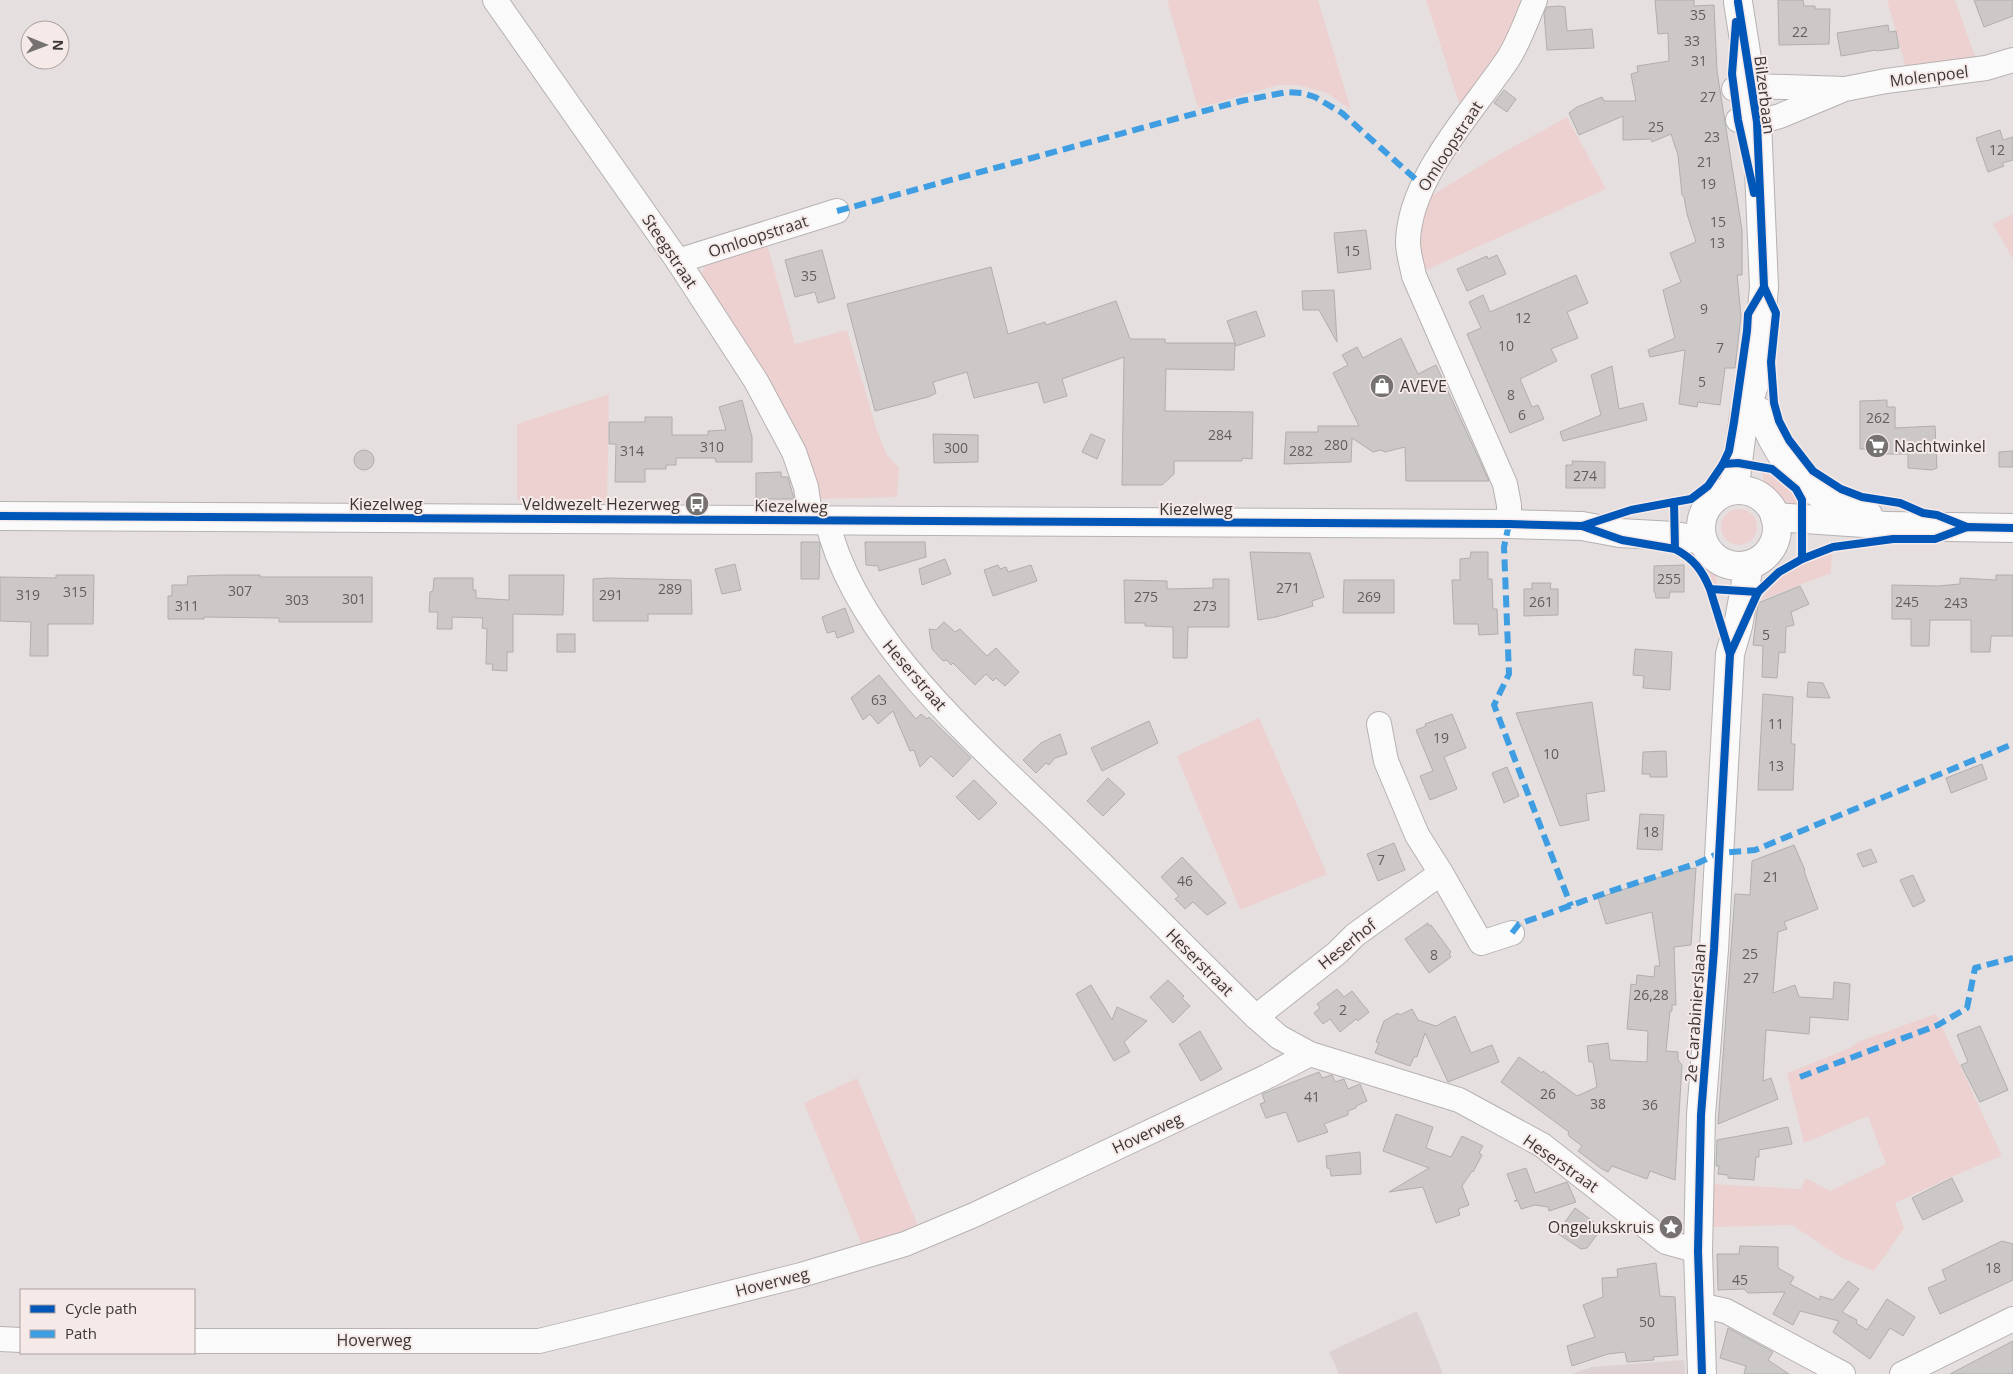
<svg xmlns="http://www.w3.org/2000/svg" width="2013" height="1374" font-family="'Open Sans',sans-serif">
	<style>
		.built { fill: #ded1d1 }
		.green { fill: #edd1d0 }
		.building { fill: #cdc8c8; stroke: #b2aeae }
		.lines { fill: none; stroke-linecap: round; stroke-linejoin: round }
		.minor-casing { stroke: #b7b2b2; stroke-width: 26 }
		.major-casing { stroke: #b7b2b2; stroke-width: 30 }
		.minor { stroke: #fbfafa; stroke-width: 24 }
		.major { stroke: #fbfafa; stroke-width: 28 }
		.quiet { stroke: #3f9ee2; stroke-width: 6; stroke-dasharray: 12 6; stroke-linecap: butt }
		.cycleway-casing { stroke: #f6eae9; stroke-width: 11 }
		.cycleway { stroke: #0057b8; stroke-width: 8 }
		.labels { text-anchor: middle; stroke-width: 4; stroke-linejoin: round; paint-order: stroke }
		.number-label { font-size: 14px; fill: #625e5d }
		.street-label { font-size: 16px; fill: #3b3736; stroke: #f6eae9 }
		.poi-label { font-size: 16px; fill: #3b3736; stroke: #f6eae9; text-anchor: start }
	</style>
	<rect width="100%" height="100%" fill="#e5dfdf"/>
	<g class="built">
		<path d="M1417 1311 1443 1374H1339L1329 1352Z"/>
		<path d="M1684 1360 1685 1374H1572L1592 1367Z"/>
	</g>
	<g class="green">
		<path d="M1167 0H1318L1351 110 1327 93 1298 85H1278L1198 108Z"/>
		<path d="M1426 0H1530L1463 115Z"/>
		<path d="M1887 0H1955L1977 62 1908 74Z"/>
		<path d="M1567 117 1606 189 1424 271 1421 255V202L1495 157Z"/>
		<path d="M2013 214V259L1993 224Z"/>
		<path d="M766 241 795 344 847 330 877 431 887 455 899 468 897 497 817 499 701 275 706 264Z"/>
		<path d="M609 394 607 502 517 500V424Z"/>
		<path d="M1762 471C1775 471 1794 488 1798 500 1799 503 1799 508 1799 512 1778 509 1765 491 1762 471Z"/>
		<circle cx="1739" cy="527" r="18"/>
		<path d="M1678 546 1699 551 1715 573 1718 587 1711 584C1701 566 1695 558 1678 546Z"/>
		<path d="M1832 552 1831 573 1761 600C1774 575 1806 562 1832 552Z"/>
		<path d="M1259 718 1327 874 1240 910 1177 756Z"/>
		<path d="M1936 1014 2002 1156 1967 1170 1895 1203 1904 1228 1874 1271 1842 1258 1792 1225 1711 1227V1184L1801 1189 1806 1178 1830 1191 1886 1164 1868 1116 1804 1143 1787 1073 1850 1048 1860 1041Z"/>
		<path d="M857 1078 920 1231 864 1250 804 1103Z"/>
	</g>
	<g class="building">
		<path d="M1655 0H1694V6L1714 5 1717 71 1742 230V275H1737L1741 316 1735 368H1725L1720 405 1698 402 1697 407 1679 404 1685 350 1650 357 1648 350 1675 338 1663 290 1681 282 1670 253 1696 242 1687 214 1684 197 1682 195 1678 155 1671 134 1652 142 1651 139 1623 140V116L1579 135 1569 113 1577 107 1602 97 1604 101H1636L1631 74 1638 72 1637 66 1669 61 1668 33 1658 34Z"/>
		<path d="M1778 0H1803L1804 6H1815V9H1830L1829 44 1779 45Z"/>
		<path d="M1974 0H2013V16L1984 27Z"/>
		<path d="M1560 6 1565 7 1567 31 1592 29 1594 48 1547 50 1544 13 1547 7Z"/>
		<path d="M1888 25 1889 32 1896 31 1899 48 1877 51 1876 50 1841 56 1837 33Z"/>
		<path d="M1504 90 1516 99 1507 112 1494 103Z"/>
		<path d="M2000 130 2003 140 2013 137V160L2002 163 2004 166 1988 172 1976 138Z"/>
		<path d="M1366 230 1371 269 1338 273 1334 233Z"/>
		<path d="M822 250 835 298 818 303 815 292 795 297 785 260Z"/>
		<path d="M1497 255 1506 274 1467 291 1457 269 1487 256 1488 259Z"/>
		<path d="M991 267 1008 334 1045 322 1046 325 1116 301 1130 339H1165V343H1235L1234 370 1166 369 1165 411 1253 412 1252 459 1242 458V461H1174V474L1162 485H1122L1124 357 1062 379 1067 396 1044 403 1038 382 974 398 967 372 933 382 936 393 928 397 875 411 847 304Z"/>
		<path d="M1576 275 1588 303 1567 312 1578 338 1551 349 1557 361 1520 379 1532 407 1538 405 1544 419 1510 433 1467 334 1481 328 1469 302 1483 295 1490 312Z"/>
		<path d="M1334 290 1337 342 1319 310H1303L1302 291Z"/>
		<path d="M1256 311 1265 336 1236 346 1227 321Z"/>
		<path d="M1401 338 1418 374 1436 365 1489 481H1406L1405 447 1385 452 1381 450 1373 452 1352 438 1351 462 1284 464 1286 432H1318V426H1359L1333 373 1348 365 1342 355 1357 347 1363 358Z"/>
		<path d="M1612 366 1619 409 1643 403 1647 420 1563 441 1560 432 1601 415 1591 375Z"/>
		<path d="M742 400 752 437V462H716L715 458H676V465H666V469H645V482H615L616 444H609V422H645V417H672V435H708V431L726 430 719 407Z"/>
		<path d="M1887 400V407H1895V428L1935 426 1937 468 1932 470 1908 468V454H1880L1879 449H1860V401Z"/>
		<path d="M933 434 978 435V462L934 463Z"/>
		<path d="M1091 434 1105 440 1097 459 1082 452Z"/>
		<circle cx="364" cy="460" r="10"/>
		<path d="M2013 451V467H1999V452Z"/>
		<path d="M1572 461 1605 462V488H1566V465H1573Z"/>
		<path d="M781 472V477H788L794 499H756V473Z"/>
		<path d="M801 542H820L819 579H801Z"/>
		<path d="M865 542H925L926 557 879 571 878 566 866 565Z"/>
		<path d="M1250 552 1310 553 1324 597 1312 601 1313 606 1276 617 1258 620Z"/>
		<path d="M1471 552H1488V579H1492L1493 609H1497L1498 634 1479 635 1478 624H1454L1452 580H1460V559L1470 558Z"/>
		<path d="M945 559 951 574 922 585 919 569Z"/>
		<path d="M735 564 741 590 722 594 715 569Z"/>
		<path d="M998 565 1000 569 1006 567 1008 572 1031 565 1037 581 993 596 984 570Z"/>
		<path d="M1684 565V592H1670L1669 598H1656L1655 592H1654V566Z"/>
		<path d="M56 575H94L93 624H48V656H30L31 622 0 621V577L56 578Z"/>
		<path d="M221 575H260V577H372V622H279V618L204 617V619H168V596H172V585H187L188 576Z"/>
		<path d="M509 575H564L563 615 513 614V652H507V671L492 670 493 664H486L487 629 482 628 483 618 452 617V629H437L438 612H429L430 592 433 591 434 578H473V590H476V598L509 600Z"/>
		<path d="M1996 575H2013V636H1991L1990 652H1971V620H1930L1929 646H1911V619H1892V585L1938 586 1960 584V578L1996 580Z"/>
		<path d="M608 578 691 580 692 614H648V621H593V579Z"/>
		<path d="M1213 579H1229V627H1188L1187 658H1173V627L1145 626V623H1125L1124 580 1167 581V589L1213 588Z"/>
		<path d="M1344 580H1394V613H1343Z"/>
		<path d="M1532 583H1551L1550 589H1558V615L1524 616V589H1532Z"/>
		<path d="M1800 586 1809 604 1791 612 1794 625 1786 627 1785 653 1779 652 1777 678 1762 677 1763 646 1753 645 1758 603Z"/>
		<path d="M845 608 854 632 837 638 835 631 827 633 822 617Z"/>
		<path d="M944 622 955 632 960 629 987 656 996 648 1019 672 1005 686 996 678 993 681 986 674 975 685 953 663 951 665 947 660 943 661 932 649 929 629 936 630Z"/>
		<rect x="557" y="634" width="18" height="18"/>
		<path d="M1635 649 1672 652 1670 690 1643 688 1644 676 1633 675Z"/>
		<path d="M879 675 916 719 921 714 927 719 929 717 971 758 953 777 931 756 920 767 914 750 910 751 893 711 878 724 870 714 863 720 851 698Z"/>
		<path d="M1808 682 1823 683 1830 698 1807 697Z"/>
		<path d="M1763 694 1793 697 1791 744H1795L1793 790H1758Z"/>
		<path d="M1592 702 1605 791 1586 794 1589 820 1560 826 1516 713Z"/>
		<path d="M1452 714 1466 748 1444 757 1457 789 1430 800 1420 776 1433 771 1416 730 1426 726 1425 724Z"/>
		<path d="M1149 721 1158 743 1102 771 1091 748Z"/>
		<path d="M1060 734 1067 754 1055 758 1049 765 1046 763 1036 773 1023 760 1041 743Z"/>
		<path d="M1666 751 1667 777H1650V774H1642L1643 752Z"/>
		<path d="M1982 764 1987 779 1951 793 1946 778Z"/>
		<path d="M1507 767 1519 796 1504 803 1492 773Z"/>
		<path d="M1108 778 1125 794 1103 816 1087 801Z"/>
		<path d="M974 780 997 803 979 820 956 797Z"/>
		<path d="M1640 814 1664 815 1662 850 1637 849Z"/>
		<path d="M1394 843 1405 870 1378 881 1367 854Z"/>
		<path d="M1794 845 1805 870 1804 871 1818 909 1784 922 1787 929 1778 932 1773 993 1795 985 1799 997 1833 999 1834 982 1850 984 1848 1020 1810 1017 1809 1034 1766 1030 1763 1081 1771 1078 1778 1099 1718 1124 1735 894 1750 895 1752 861Z"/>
		<path d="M1871 849 1877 862 1863 867 1857 854Z"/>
		<path d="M1182 857 1226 903 1207 915 1193 902 1185 909 1175 899 1179 896 1161 877Z"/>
		<path d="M1696 868 1691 945 1674 947 1676 1005H1672V1011H1670L1666 1051 1678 1052V1060L1682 1065 1675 1180 1650 1171 1647 1179 1612 1166 1608 1172 1602 1169 1578 1151 1582 1146 1570 1137 1568 1134 1569 1132 1501 1082 1519 1057 1542 1073 1543 1071 1577 1096 1597 1087 1593 1062H1589L1587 1046 1608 1043 1610 1060 1647 1062 1648 1031 1627 1029 1631 984 1636 985 1637 975 1654 977 1655 966H1660L1652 912 1606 924 1598 898 1678 871Z"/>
		<path d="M1913 875 1925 901 1913 907 1900 880Z"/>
		<path d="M1428 923 1429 926 1431 925 1451 952 1449 954 1451 957 1429 973 1405 939Z"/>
		<path d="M1168 980 1184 996 1182 998 1190 1006 1173 1023 1150 997Z"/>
		<path d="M1091 985 1112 1020 1117 1007 1147 1021 1124 1042 1130 1052 1114 1061 1076 994Z"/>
		<path d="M1337 989 1344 997 1352 991 1369 1012 1358 1021 1356 1019 1340 1032 1330 1019 1323 1024 1314 1013 1320 1008 1317 1004Z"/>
		<path d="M1412 1009 1418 1020 1436 1026 1455 1016 1471 1053 1492 1045 1499 1062 1448 1082 1425 1033 1417 1057H1414L1410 1066 1375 1053 1379 1043 1376 1042 1384 1021 1398 1013 1400 1015Z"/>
		<path d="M1980 1026 2008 1090 1980 1102 1961 1065 1968 1062 1957 1035Z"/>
		<path d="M1200 1031 1222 1069 1201 1081 1179 1044Z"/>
		<path d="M1319 1072 1322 1078 1332 1075 1335 1082 1344 1079 1348 1089 1360 1084 1367 1101 1356 1106V1108L1348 1111V1115L1324 1124 1328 1132 1298 1142 1286 1112 1266 1118 1260 1104 1265 1102 1262 1094Z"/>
		<path d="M1396 1114 1433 1127 1426 1148 1451 1157 1462 1136 1483 1146 1479 1153 1482 1155 1473 1172 1472 1171 1462 1186 1469 1205 1458 1209 1460 1215 1436 1223 1423 1187 1389 1192 1429 1168 1383 1151Z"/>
		<path d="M1788 1127 1792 1144 1759 1150V1157H1756L1754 1180 1728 1178V1175L1718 1174 1719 1166H1716L1717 1140Z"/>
		<path d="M1360 1152 1361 1174 1331 1176 1330 1169 1327 1168 1326 1156Z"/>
		<path d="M1526 1168 1535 1193 1567 1182 1576 1202 1549 1211 1548 1207 1535 1205 1521 1209 1518 1201H1514L1517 1200 1507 1174Z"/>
		<path d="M1952 1178 1963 1201 1923 1220 1912 1198Z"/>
		<path d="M1575 1208 1602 1228 1587 1248 1581 1249 1557 1233Z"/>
		<path d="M2002 1241 2013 1244V1280L1940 1314 1928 1288 1946 1280 1942 1270Z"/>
		<path d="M1740 1246 1778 1247V1268L1794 1277 1790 1284 1820 1300V1296L1833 1300 1848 1281 1859 1289 1842 1312 1857 1320 1856 1323 1867 1330 1887 1299 1915 1317 1903 1336 1890 1328 1870 1359 1833 1332 1839 1321 1800 1311 1793 1325 1773 1314 1785 1292 1748 1293 1744 1289 1718 1290 1717 1254H1739Z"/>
		<path d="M1656 1263 1660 1296 1675 1297 1678 1355 1653 1357 1654 1360 1627 1362 1625 1352 1608 1354 1572 1366 1567 1346 1595 1337 1583 1305 1603 1297 1602 1278 1618 1277 1617 1269Z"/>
		<path d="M1728 1328 1773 1352 1768 1360 1789 1374H1744L1746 1366 1720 1358Z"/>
		<path d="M2013 1341V1374H1950Z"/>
	</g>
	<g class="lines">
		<g class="minor-casing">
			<g id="minor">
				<path d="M495 0 678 261 756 381 794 452 806 487 811 520"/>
				<path d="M1734 89 1752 86 1845 89 1886 81 1986 68 2013 60"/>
				<path d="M1738 120 1757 122 1780 116 1840 91"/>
				<path d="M678 261 837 211"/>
				<path d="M827 520C854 641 984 749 1070 833 1133 894 1194 956 1256 1017L1279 1037 1310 1054 1459 1100 1542 1145 1666 1242 1698 1251"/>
				<path d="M1509 524V505L1505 484 1414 276C1412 265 1408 253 1408 242 1409 178 1473 111 1508 59 1519 42 1527 19 1535 0"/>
				<path d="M1379 724 1386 761 1417 835 1441 873 1481 943 1512 933"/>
				<path d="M1256 1017 1337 953 1355 935 1441 873"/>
				<path d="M1699 1305 1726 1311 1843 1374"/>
				<path d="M0 1339 21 1340"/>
				<path d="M194 1341H539L596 1327 801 1275 905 1244 974 1215 1268 1076 1310 1054"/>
				<path d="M1902 1374 2013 1319"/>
			</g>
		</g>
		<g class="major-casing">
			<g id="major">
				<path d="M1760 412C1775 448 1795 484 1832 501 1844 506 1856 509 1868 515"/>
				<circle cx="1739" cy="528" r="38"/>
				<path d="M1731 490 1736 477 1744 416 1756 379 1764 287 1757 122 1738 2"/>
				<path d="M0 516 1509 524 1582 526 1620 533 1674 536 1703 540"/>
				<path d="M1775 517 1864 523 1886 526 2013 528"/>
				<path d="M1702 1374 1698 1251 1701 1115 1714 949 1730 654 1738 626 1749 565"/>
			</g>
		</g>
		<use href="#minor" class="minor"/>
		<use href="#major" class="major"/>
		<g class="quiet">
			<path d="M837 211 1241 101 1287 92 1302 93 1315 97 1342 113 1422 185"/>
			<path d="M1509 524 1504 547 1509 674 1494 705 1571 906"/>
			<path d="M1512 933 1519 924 1614 890 1698 863 1719 853 1755 850 2013 744"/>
			<path d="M1800 1077 1938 1025 1967 1008 1975 968 2013 958"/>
		</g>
		<g class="cycleway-casing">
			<g id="cycleway">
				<path d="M1738 2 1757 122 1764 287 1776 313 1771 362 1774 403 1779 421 1789 440 1813 471 1841 489 1862 497 1900 503 1923 513 1937 515 1967 527"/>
				<path d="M1736 22 1732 74 1738 120 1754 193"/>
				<path d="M1738 463 1772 469 1796 489 1802 500V559L1779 572 1758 592 1710 589C1702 570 1694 559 1675 549L1674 502 1691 499 1708 486 1723 464Z"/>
				<path d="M1723 464 1729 451 1734 422 1747 331 1748 314 1764 287"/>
				<path d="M0 516 1509 524 1582 526 1622 540 1675 549"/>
				<path d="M1582 526 1631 510 1674 502"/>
				<path d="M1802 559 1833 547 1893 539H1935L1967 527 2013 528"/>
				<path d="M1730 654 1758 592"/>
				<path d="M1702 1374 1698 1251 1701 1115 1714 949 1730 654 1710 589"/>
			</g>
		</g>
		<use href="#cycleway" class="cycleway"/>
	</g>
	<defs>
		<g id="shop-disc" transform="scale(1.25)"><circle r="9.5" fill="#767271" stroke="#f6eae9"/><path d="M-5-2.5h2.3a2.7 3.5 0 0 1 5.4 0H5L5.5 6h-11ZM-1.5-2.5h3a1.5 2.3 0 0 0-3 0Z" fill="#fff"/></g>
		<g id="supermarket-disc" transform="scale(1.25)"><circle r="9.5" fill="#767271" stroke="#f6eae9"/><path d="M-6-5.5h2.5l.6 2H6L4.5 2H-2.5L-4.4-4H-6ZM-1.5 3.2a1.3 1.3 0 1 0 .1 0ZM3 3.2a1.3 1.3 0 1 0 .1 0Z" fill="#fff"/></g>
		<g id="bus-disc" transform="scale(1.25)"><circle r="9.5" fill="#767271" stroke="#f6eae9"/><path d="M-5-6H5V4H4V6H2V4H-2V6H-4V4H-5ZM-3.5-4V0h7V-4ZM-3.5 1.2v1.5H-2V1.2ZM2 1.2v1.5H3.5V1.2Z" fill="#fff"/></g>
		<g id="sight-disc" transform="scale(1.25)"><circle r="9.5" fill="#767271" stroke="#f6eae9"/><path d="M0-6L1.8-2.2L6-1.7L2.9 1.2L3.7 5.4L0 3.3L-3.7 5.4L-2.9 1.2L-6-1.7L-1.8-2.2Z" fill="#fff"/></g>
	</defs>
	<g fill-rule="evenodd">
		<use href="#shop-disc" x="1382" y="386"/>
		<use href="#supermarket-disc" x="1877" y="446"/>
		<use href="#bus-disc" x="697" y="504"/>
		<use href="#sight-disc" x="1671" y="1227"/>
	</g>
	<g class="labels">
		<g class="number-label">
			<text x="1698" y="20">35</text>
			<text x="1800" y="37">22</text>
			<text x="1692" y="46">33</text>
			<text x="1699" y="66">31</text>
			<text x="1708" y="102">27</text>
			<text x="1656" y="132">25</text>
			<text x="1712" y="142">23</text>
			<text x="1997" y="155">12</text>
			<text x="1705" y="167">21</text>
			<text x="1708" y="189">19</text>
			<text x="1718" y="227">15</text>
			<text x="1717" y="248">13</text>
			<text x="1352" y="256">15</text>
			<text x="809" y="281">35</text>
			<text x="1704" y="314">9</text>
			<text x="1523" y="323">12</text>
			<text x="1506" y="351">10</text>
			<text x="1720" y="353">7</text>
			<text x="1702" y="387">5</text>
			<text x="1511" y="400">8</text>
			<text x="1522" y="420">6</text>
			<text x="1878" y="423">262</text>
			<text x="1220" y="440">284</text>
			<text x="1336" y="450">280</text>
			<text x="712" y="452">310</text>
			<text x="956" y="453">300</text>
			<text x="632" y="456">314</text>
			<text x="1301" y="456">282</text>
			<text x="1585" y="481">274</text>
			<text x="1669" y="584">255</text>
			<text x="1288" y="593">271</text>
			<text x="670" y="594">289</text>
			<text x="240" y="596">307</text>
			<text x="75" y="597">315</text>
			<text x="28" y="600">319</text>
			<text x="611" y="600">291</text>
			<text x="1146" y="602">275</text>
			<text x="1369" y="602">269</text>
			<text x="354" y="604">301</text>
			<text x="297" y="605">303</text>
			<text x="1541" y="607">261</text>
			<text x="1907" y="607">245</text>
			<text x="1956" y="608">243</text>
			<text x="187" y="611">311</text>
			<text x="1205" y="611">273</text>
			<text x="1766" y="640">5</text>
			<text x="879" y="705">63</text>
			<text x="1776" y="729">11</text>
			<text x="1441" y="743">19</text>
			<text x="1551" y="759">10</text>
			<text x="1776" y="771">13</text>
			<text x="1651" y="837">18</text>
			<text x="1381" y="865">7</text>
			<text x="1771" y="882">21</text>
			<text x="1185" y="886">46</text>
			<text x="1750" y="959">25</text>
			<text x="1434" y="960">8</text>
			<text x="1751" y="983">27</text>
			<text x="1651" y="1000">26,28</text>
			<text x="1343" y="1015">2</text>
			<text x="1548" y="1099">26</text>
			<text x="1312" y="1102">41</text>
			<text x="1598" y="1109">38</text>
			<text x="1650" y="1110">36</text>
			<text x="1993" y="1273">18</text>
			<text x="1740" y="1285">45</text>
			<text x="1647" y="1327">50</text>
		</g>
		<g class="street-label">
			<text transform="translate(1929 76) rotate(-7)" y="6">Molenpoel</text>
			<text transform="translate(1765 95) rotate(83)" y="6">Bilzerbaan</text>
			<text transform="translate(1450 146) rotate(-57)" y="6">Omloopstraat</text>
			<text transform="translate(758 236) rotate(-18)" y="6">Omloopstraat</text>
			<text transform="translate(670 251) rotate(56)" y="6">Steegstraat</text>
			<text x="386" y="510">Kiezelweg</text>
			<text transform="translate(791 506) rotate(1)" y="6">Kiezelweg</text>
			<text x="1196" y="515">Kiezelweg</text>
			<text transform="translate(915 675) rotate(49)" y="6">Heserstraat</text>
			<text transform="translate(1347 944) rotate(-39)" y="6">Heserhof</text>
			<text transform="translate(1200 962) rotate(45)" y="6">Heserstraat</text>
			<text transform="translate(1695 1013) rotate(-86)" y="6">2e Carabinierslaan</text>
			<text transform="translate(1147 1133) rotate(-25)" y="6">Hoverweg</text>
			<text transform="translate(1561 1163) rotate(35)" y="6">Heserstraat</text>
			<text transform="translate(772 1282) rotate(-14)" y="6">Hoverweg</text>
			<text x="374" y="1346">Hoverweg</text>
		</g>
		<g class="poi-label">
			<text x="1400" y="392">AVEVE</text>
			<text x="1894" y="452">Nachtwinkel</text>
			<text x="680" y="510" text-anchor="end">Veldwezelt Hezerweg</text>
			<text x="1654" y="1233" text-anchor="end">Ongelukskruis</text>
		</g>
	</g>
	<rect x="20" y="1289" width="175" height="65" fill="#f6eae9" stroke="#aba2a1"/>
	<rect x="30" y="1305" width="25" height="8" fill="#0057b8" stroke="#aba2a1"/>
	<text x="65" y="1314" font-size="15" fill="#3b3736">Cycle path</text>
	<rect x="30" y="1330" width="25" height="8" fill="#3f9ee2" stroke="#aba2a1"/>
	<text x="65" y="1339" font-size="15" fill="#3b3736">Path</text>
	<g transform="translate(45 45) rotate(91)"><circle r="24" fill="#f6eae9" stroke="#aba2a1"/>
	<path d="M0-4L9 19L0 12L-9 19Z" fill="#767271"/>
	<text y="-8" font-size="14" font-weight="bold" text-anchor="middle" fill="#3b3736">N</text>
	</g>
</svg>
